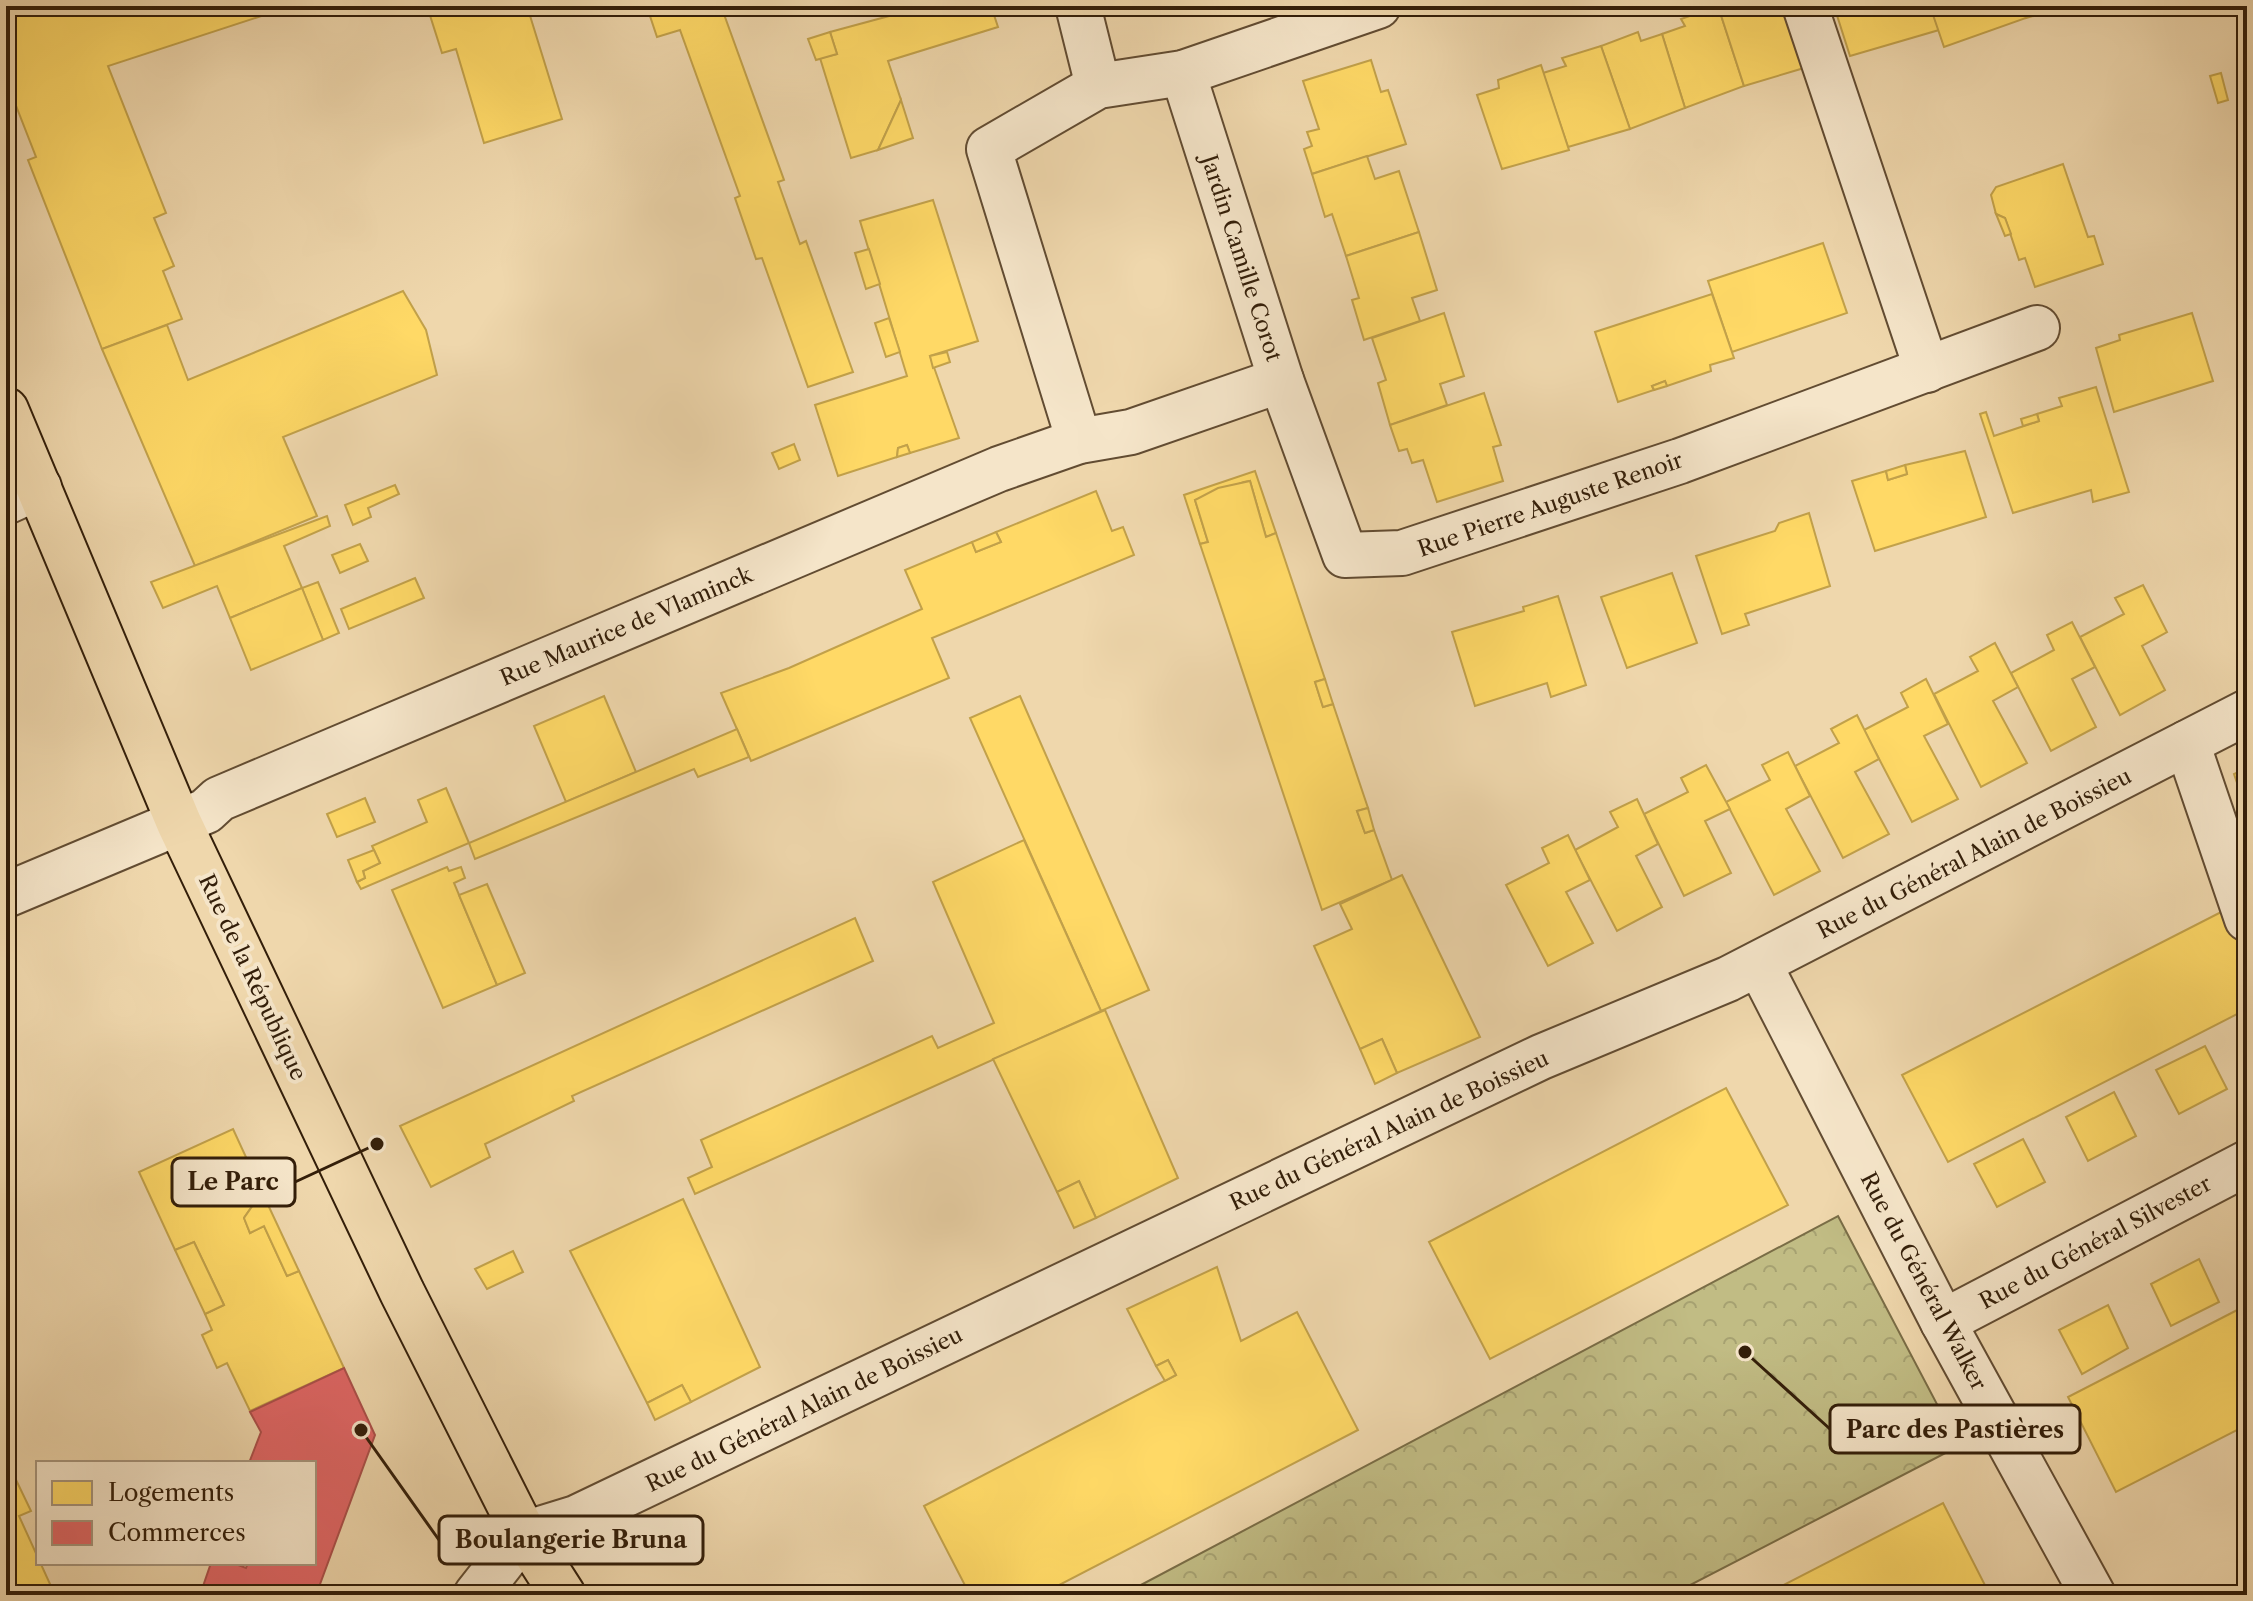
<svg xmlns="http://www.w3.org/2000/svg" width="2253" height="1601" font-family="'Libre Caslon Text',serif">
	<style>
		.forest { fill: url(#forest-crowns); stroke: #7a6d46; stroke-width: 2 }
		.homes { fill: #ffd966; stroke: #c2a14a; stroke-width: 2 }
		.shops { fill: #e06666; stroke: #ac504a; stroke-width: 2 }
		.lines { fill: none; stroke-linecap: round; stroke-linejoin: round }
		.minor-casing { stroke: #624c32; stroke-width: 48 }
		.major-casing { stroke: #331e09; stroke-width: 48 }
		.minor { stroke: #f5e5c9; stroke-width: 44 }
		.major { stroke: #efd7ac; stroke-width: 44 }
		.labels { text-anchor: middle; stroke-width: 8; stroke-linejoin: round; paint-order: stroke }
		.street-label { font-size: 22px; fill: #331e09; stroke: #f5e5c9 }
		.leader { fill: none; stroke: #331e09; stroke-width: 3 }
		.callout-dot { fill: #331e09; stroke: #f5e5c9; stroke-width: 3 }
		.callout { fill: #f5e5c9; stroke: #331e09; stroke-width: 3 }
		.callout-label { font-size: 24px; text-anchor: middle; font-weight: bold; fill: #331e09 }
	</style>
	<defs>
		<pattern id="forest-crowns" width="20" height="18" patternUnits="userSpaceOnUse" patternTransform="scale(2)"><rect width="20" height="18" fill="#c1bc84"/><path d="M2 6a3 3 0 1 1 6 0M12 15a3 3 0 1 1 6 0" fill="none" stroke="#a6a171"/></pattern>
	</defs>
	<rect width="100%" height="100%" fill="#efd7ac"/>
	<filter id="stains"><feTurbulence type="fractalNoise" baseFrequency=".0025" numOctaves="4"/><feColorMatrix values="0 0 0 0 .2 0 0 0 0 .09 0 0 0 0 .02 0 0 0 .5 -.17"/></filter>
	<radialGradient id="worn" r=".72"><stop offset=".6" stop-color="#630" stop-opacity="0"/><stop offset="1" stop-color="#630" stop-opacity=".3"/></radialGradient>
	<path class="forest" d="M1838 1216 1959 1446 1671 1595H1122Z"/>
	<g class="homes">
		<path d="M6 6H292L108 66 166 213 154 218 174 266 163 271 182 319 102 349 28 160 36 157 6 80Z"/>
		<path d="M427 6H527L562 119 484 143 456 49 442 53Z"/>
		<path d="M659 6H721L784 180 778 182 800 244 806 241 853 372 808 387 762 258 756 259 735 198 740 196 680 30 657 37 648 10Z"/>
		<path d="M773 6H793L776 12Z"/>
		<path d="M914 6H991L998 27 888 61 901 100 878 150 851 158 820 58 837 54 830 32 915 9Z"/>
		<path d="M1718 6 1744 86 1685 108 1662 34 1685 26 1681 19Z"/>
		<path d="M1718 6H1784L1804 68 1744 86Z"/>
		<path d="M1834 6H1930L1939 30 1850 56Z"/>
		<path d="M1930 6H2022L2026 18 1944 47Z"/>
		<path d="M2022 6H2070L2026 18Z"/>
		<path d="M830 32 837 54 816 60 808 39Z"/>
		<path d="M1638 32 1641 41 1662 34 1685 108 1630 129 1601 46Z"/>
		<path d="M1601 46 1630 129 1568 147 1543 73 1566 66 1562 58Z"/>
		<path d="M1371 60 1381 92 1388 90 1406 144 1312 174 1304 149 1312 146 1307 132 1319 129 1303 81Z"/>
		<path d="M1541 65 1569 150 1502 169 1477 95 1499 88 1498 80Z"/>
		<path d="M2221 73 2228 100 2218 103 2210 76Z"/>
		<path d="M901 100 913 138 878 150Z"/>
		<path d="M2247 102V135L2239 104Z"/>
		<path d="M1367 156 1375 179 1399 171 1419 232 1346 256 1332 214 1325 217 1312 174Z"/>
		<path d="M2063 164 2088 237 2094 236 2103 264 2035 287 2025 258 2019 260 2005 218 1996 214 1991 195 1996 187Z"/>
		<path d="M933 200 978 341 930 356 959 438 910 453 907 445 898 448 897 457 838 476 815 405 907 376 860 221Z"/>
		<path d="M1996 214 2005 218 2011 234 2005 236Z"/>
		<path d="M1419 232 1437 290 1412 298 1420 321 1364 340 1352 300 1359 298 1346 256Z"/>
		<path d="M1823 243 1847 313 1732 352 1708 281Z"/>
		<path d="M869 249 880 284 866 289 855 253Z"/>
		<path d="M403 291 426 330 437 375 283 437 317 516 195 566 102 349 167 325 188 380Z"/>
		<path d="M1712 294 1734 358 1710 365 1711 371 1667 386 1665 381 1652 386 1654 390 1618 402 1595 332Z"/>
		<path d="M1444 313 1464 376 1440 384 1447 405 1390 425 1378 383 1386 380 1372 338Z"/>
		<path d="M2192 313 2213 381 2114 412 2096 348 2120 340 2119 335Z"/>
		<path d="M889 318 900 352 886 357 875 323Z"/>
		<path d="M947 352 950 362 933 368 930 356Z"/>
		<path d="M1665 381 1667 386 1654 390 1652 386Z"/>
		<path d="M2096 387 2129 492 2093 502 2091 490 2013 513 1980 414 1986 412 1994 436 2039 421 2037 414 2062 406 2059 398Z"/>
		<path d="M1484 393 1501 445 1493 447 1503 481 1437 502 1423 460 1412 463 1407 449 1399 451 1390 425Z"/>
		<path d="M2037 414 2039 421 2023 426 2021 419Z"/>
		<path d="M794 444 800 460 779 469 772 453Z"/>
		<path d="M907 445 910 453 897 457 898 448Z"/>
		<path d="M1965 451 1986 517 1875 551 1852 481 1886 471 1888 480 1907 474 1905 465Z"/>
		<path d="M1905 465 1907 474 1888 480 1886 471Z"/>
		<path d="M1255 471 1276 533 1266 537 1250 481 1244 482 1195 500 1208 542 1200 544 1184 495Z"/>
		<path d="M1250 481 1266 537 1276 533 1325 679 1315 682 1323 707 1333 704 1368 808 1357 811 1365 833 1374 830 1392 880 1322 910 1200 544 1208 542 1195 500 1218 488Z"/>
		<path d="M395 485 399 494 368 508 371 517 353 525 345 505Z"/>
		<path d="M1096 491 1112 531 1123 527 1134 555 932 638 949 678 751 761 721 693 789 668 922 609 905 570 972 542 976 552 1001 542 996 532Z"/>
		<path d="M1809 513 1830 586 1745 614 1749 625 1722 634 1696 556 1775 531 1779 523Z"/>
		<path d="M327 516 330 526 284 546 302 588 230 618 217 586 163 608 151 582Z"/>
		<path d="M996 532 1001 542 976 552 972 542Z"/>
		<path d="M360 544 368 561 340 573 332 555Z"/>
		<path d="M1672 573 1697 643 1627 668 1601 597Z"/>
		<path d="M415 578 424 598 349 629 341 609Z"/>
		<path d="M318 582 339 633 323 640 302 588Z"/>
		<path d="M2143 585 2167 632 2142 646 2165 690 2120 715 2080 637 2124 614 2115 598Z"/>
		<path d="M302 588 323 640 251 670 230 618Z"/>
		<path d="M1558 596 1586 685 1551 697 1547 683 1475 706 1452 632 1524 611 1523 607Z"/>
		<path d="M2072 622 2095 667 2072 679 2096 727 2051 751 2011 673 2054 650 2047 635Z"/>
		<path d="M1995 643 2018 687 1993 701 2027 763 1981 787 1934 694 1978 671 1970 657Z"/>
		<path d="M1325 679 1333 704 1323 707 1315 682Z"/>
		<path d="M1926 679 1948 724 1924 736 1958 799 1912 822 1864 730 1908 707 1901 693Z"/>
		<path d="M604 696 636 772 566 802 534 726Z"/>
		<path d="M1020 696 1149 990 1101 1011 970 718Z"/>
		<path d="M1857 715 1879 759 1855 772 1889 834 1843 858 1795 766 1839 743 1831 729Z"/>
		<path d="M737 729 749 757 698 777 694 769 475 859 469 843Z"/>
		<path d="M1788 752 1810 796 1786 809 1820 871 1774 895 1726 802 1770 780 1762 765Z"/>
		<path d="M1706 765 1730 809 1705 821 1731 873 1684 896 1644 814 1688 792 1681 778Z"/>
		<path d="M2247 768V812L2234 774Z"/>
		<path d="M446 788 469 843 361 889 357 882 365 878 363 871 380 863 372 846 427 822 418 800Z"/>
		<path d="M365 798 375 822 337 837 327 814Z"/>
		<path d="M1637 799 1658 844 1636 856 1662 907 1617 931 1575 850 1618 827 1610 812Z"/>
		<path d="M1368 808 1374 830 1365 833 1357 811Z"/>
		<path d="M1568 835 1590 880 1566 892 1593 943 1548 966 1506 885 1549 863 1542 848Z"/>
		<path d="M1024 840 1101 1011 695 1194 688 1178 712 1167 701 1140 932 1036 938 1048 994 1023 933 882Z"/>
		<path d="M374 850 380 863 363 871 365 878 357 882 348 860Z"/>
		<path d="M447 867 449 871 461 867 465 878 454 883 497 985 443 1008 392 890Z"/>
		<path d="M1402 875 1480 1037 1397 1073 1382 1039 1360 1049 1314 946 1352 929 1340 904Z"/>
		<path d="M487 884 525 973 497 985 459 895Z"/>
		<path d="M2231 907 2247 953V1009L1948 1162 1902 1075Z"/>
		<path d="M855 918 873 961 572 1096 574 1101 485 1144 490 1157 431 1187 400 1126Z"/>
		<path d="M1105 1010 1178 1178 1096 1218 1079 1181 1057 1192 993 1059Z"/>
		<path d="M2247 1023V1042L2239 1027Z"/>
		<path d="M1382 1039 1397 1073 1375 1084 1360 1049Z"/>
		<path d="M2205 1046 2227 1089 2179 1114 2156 1070Z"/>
		<path d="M1726 1088 1788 1205 1490 1359 1429 1242Z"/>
		<path d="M2114 1092 2136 1136 2088 1161 2066 1117Z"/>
		<path d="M233 1129 262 1192 244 1218 250 1233 264 1226 287 1276 299 1271 344 1368 250 1411 227 1363 217 1368 202 1335 212 1330 205 1314 224 1305 194 1242 175 1250 139 1172Z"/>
		<path d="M2023 1139 2045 1182 1997 1207 1974 1164Z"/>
		<path d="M1079 1181 1096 1218 1074 1228 1057 1192Z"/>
		<path d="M262 1192 299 1271 287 1276 264 1226 250 1233 244 1218Z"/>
		<path d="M683 1199 760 1367 691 1402 682 1385 647 1403 570 1251Z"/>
		<path d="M194 1242 224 1305 205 1314 175 1250Z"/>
		<path d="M513 1251 523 1272 487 1289 475 1269Z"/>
		<path d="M2199 1259 2219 1302 2171 1326 2151 1284Z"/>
		<path d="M1217 1267 1241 1341 1297 1312 1358 1430 1040 1595H970L924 1506 1176 1375 1168 1360 1156 1366 1127 1309Z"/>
		<path d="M2108 1305 2128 1348 2082 1374 2059 1330Z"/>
		<path d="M2247 1305V1425L2116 1492 2068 1397Z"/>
		<path d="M1168 1360 1176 1375 1165 1381 1156 1366Z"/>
		<path d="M682 1385 691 1402 655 1420 647 1403Z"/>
		<path d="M6 1459 31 1511 19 1516 55 1595H6Z"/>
		<path d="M1943 1503 1990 1595H1764Z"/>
	</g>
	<path class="shops" d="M344 1368 375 1435 316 1595H200L211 1563H233L246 1568 248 1563H314V1463H249L261 1432 250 1412Z"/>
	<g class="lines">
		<g class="minor-casing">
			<g id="minor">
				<path d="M1078 6 1098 86"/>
				<path d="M1805 6 1927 370"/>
				<path d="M1281 380 1345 555 1402 553 1680 461 2037 328"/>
				<path d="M1079 441 989 149 1098 86 1183 73 1378 6"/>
				<path d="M6 502 39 487"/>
				<path d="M2187 743 2247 919"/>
				<path d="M6 895 206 811 219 799 999 469 1079 441 1131 432 1281 380 1183 73"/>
				<path d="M1759 964 1943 1322 2093 1595"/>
				<path d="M1943 1322 2247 1163"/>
				<path d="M476 1595 524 1534 576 1518 1541 1057 1728 979 2247 712"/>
			</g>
		</g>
		<g class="major-casing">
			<path id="major" d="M6 410 179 823 402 1292 524 1534 563 1595"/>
		</g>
		<use href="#minor" class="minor"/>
		<use href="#major" class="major"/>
	</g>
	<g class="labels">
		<g class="street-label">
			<text transform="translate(1242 258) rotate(72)" y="8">Jardin Camille Corot</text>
			<text transform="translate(1550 504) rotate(-19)" y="8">Rue Pierre Auguste Renoir</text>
			<text transform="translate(626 626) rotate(-23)" y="8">Rue Maurice de Vlaminck</text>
			<text transform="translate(1974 853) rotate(-27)" y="8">Rue du Général Alain de Boissieu</text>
			<text transform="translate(253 977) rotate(65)" y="8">Rue de la République</text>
			<text transform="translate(1389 1130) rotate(-25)" y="8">Rue du Général Alain de Boissieu</text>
			<text transform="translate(2095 1242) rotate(-28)" y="8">Rue du Général Silvester</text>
			<text transform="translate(1924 1281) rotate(62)" y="8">Rue du Général Walker</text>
			<text transform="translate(804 1409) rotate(-26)" y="8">Rue du Général Alain de Boissieu</text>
		</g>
	</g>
	<path class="leader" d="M377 1144L295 1182M1745 1352L1830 1429M361 1430L439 1540"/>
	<g class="callout-dot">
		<circle cx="377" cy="1144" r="8"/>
		<circle cx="1745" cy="1352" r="8"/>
		<circle cx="361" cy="1430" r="8"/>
	</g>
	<g class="callout">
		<rect x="172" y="1158" width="123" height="48" rx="8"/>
		<rect x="1830" y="1405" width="250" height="48" rx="8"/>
		<rect x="439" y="1516" width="264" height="48" rx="8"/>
	</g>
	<g class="callout-label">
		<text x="233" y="1190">Le Parc</text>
		<text x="1955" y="1438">Parc des Pastières</text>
		<text x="571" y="1548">Boulangerie Bruna</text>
	</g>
	<rect width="2253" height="1601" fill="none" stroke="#efd7ac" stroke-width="32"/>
	<rect x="8" y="8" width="2237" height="1585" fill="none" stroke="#331e09" stroke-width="4"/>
	<rect x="16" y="16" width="2221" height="1569" fill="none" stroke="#331e09" stroke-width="2"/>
	<rect x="36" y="1461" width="280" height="104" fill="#f5e5c9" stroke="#a7957c" stroke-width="2"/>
	<rect x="52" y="1481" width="40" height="24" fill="#ffd966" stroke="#a7957c" stroke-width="2"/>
	<text x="108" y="1501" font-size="24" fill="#331e09">Logements</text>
	<rect x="52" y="1521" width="40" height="24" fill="#e06666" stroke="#a7957c" stroke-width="2"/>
	<text x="108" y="1541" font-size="24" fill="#331e09">Commerces</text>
	<rect width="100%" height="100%" filter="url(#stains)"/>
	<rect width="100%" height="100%" fill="url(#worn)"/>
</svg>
